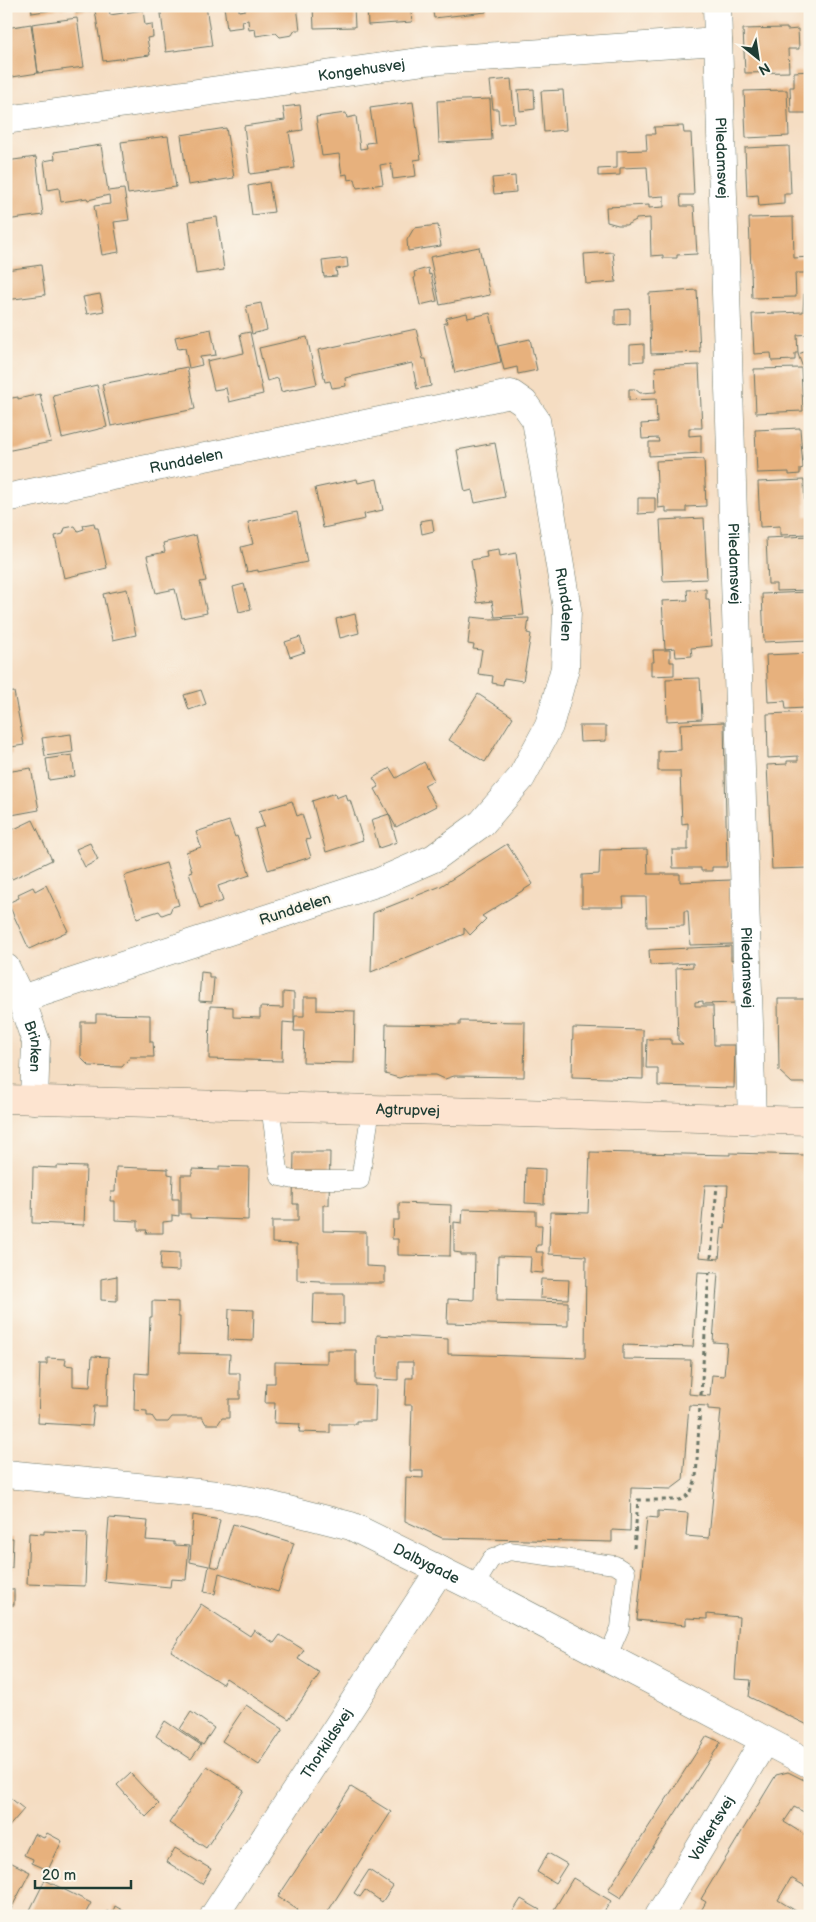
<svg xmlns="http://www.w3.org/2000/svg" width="816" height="1922" font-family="'Balsamiq Sans',sans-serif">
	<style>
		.building { fill: #e7b17d; fill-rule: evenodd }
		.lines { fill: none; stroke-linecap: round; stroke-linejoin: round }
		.lane-casing { stroke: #6a7566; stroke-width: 19 }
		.street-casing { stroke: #6a7566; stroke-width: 29 }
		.secondary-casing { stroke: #6a7566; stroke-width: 29 }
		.path { stroke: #6a7566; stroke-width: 3; stroke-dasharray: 4 4; stroke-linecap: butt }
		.lane { stroke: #fff; stroke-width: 18 }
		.street { stroke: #fff; stroke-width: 28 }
		.secondary { stroke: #fde4d0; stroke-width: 28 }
		.labels { text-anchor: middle; stroke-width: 4.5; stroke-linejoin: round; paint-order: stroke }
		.street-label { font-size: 15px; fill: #1f3d34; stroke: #fbf7ec }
	</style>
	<rect width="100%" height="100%" fill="#fbf7ec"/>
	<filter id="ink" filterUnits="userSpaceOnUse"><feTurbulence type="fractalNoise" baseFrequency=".02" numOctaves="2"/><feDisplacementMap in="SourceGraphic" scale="10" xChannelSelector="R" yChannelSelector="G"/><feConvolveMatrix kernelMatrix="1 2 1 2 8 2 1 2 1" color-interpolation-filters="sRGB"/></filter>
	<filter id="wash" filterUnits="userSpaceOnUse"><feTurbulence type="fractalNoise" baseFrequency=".0096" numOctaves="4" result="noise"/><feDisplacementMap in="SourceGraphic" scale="20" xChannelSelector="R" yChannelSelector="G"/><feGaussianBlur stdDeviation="1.12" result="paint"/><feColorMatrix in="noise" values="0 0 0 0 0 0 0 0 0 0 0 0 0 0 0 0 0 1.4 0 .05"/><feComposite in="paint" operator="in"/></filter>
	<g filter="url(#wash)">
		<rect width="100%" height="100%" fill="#f5ddc2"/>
		<g id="blocks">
			<g class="building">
				<path d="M31 6H71V7L32 13Z"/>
				<path d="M75 6H109L110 15 143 10 145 25 152 24 153 37 147 38 150 55 103 61 95 10 76 13Z"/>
				<path d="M160 6H206L212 46 166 52Z"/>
				<path d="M224 6H239V11L246 10V6H297L300 30H295L292 35 280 37 276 33 256 36 255 29 249 30 248 20 242 21 243 27 227 29Z"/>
				<path d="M313 6H354L355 27 314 28Z"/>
				<path d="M367 6H416V11L411 12 412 22 368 25Z"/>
				<path d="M432 6H486V12L434 18Z"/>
				<path d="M77 18 84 67 38 73 32 24Z"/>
				<path d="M31 24 38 73 6 78V28Z"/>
				<path d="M787 28V30L798 29 799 49H788L789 72 745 73 743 29Z"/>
				<path d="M810 71V113H791L790 87H794V72Z"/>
				<path d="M511 79 515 122 499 124 498 109H493L490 81Z"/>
				<path d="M534 89 535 109 520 111 518 90Z"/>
				<path d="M563 90 566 130 544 132 541 91Z"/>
				<path d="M787 90 789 136 746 138 744 91Z"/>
				<path d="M490 99 492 140 439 143 437 101Z"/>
				<path d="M413 102 421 159 414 160 416 176 393 179 391 163 380 165 383 184 357 188 355 179 348 180 347 174 342 175 339 154 322 156 316 117 346 113 347 118 356 116 360 149 367 148 366 143 375 142 370 108Z"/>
				<path d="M300 105 303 130 289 132 295 168 250 174 244 126 285 120 283 107Z"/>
				<path d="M683 126 684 133H691L694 195H680L681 206H694L697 254 677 255V258H663V255L651 256 650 218 636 219V220L626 225H618L607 222 606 207 649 205V208L664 207V196L649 197 647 167 620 168V175L598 176V169L617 168V151L647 150 646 134H655L654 127Z"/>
				<path d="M226 128 234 178 188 185 181 135Z"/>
				<path d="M168 136 176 187 128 194 121 142Z"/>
				<path d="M101 145 108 191 124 189 129 220 114 222 119 252 102 255 94 206 110 204 109 195 88 200 87 198 61 202 59 188 48 190 44 161 55 159 54 152Z"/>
				<path d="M789 146 791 194H784V204L759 206 758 195 747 196 745 148Z"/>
				<path d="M36 157 43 215 6 220V161Z"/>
				<path d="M515 176 516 192 494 194 492 178Z"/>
				<path d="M269 182 274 212 252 215 248 186Z"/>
				<path d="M217 217 224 270 196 274 189 221Z"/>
				<path d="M793 217 794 258 810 257V270H805V273H795L796 297 752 298 749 218Z"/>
				<path d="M438 225 441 246 408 251 407 240 414 228Z"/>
				<path d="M479 247 490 295 440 305 430 257Z"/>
				<path d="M613 252 616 282 586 284 584 254Z"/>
				<path d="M347 258 348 267 336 269 337 276 324 277 322 261Z"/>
				<path d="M41 265 45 295 6 300V270Z"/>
				<path d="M428 268 429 275 431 274 437 301 420 305 414 278H415L414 272Z"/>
				<path d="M697 290 700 352 651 354 649 293Z"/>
				<path d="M810 293V334L797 335 798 353H795V360L772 361 771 353 754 354 752 314 803 312 804 294Z"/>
				<path d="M100 294 104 311 87 314 83 297Z"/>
				<path d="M261 303 267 330 252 334 246 306Z"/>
				<path d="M630 309V324L615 325V310Z"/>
				<path d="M467 313 468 318 490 313 501 362 455 373 444 323H447L446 318Z"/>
				<path d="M211 329 216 355 200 357 202 365 189 368 185 348 178 349 175 337Z"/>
				<path d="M416 329 423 359H426L431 386 417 389 412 363 345 378 346 386 332 388 330 381 325 382 318 350Z"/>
				<path d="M250 332 263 394 229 402 226 388 214 390 207 361 244 353 240 334Z"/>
				<path d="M307 337 317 384 281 392 278 378 267 381 259 348Z"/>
				<path d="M530 339 537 370 518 374 517 367 504 370 498 346Z"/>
				<path d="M644 344V361L630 362V345Z"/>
				<path d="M810 350V366L803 368 798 354Z"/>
				<path d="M699 365 702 428H689V436L701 435V453L649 456V442H659L658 438 642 439 641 424 657 423 656 399 629 400V389H635L640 393 656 392 655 367Z"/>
				<path d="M187 367 195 409 111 426 102 384Z"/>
				<path d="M801 368 803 411 756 413 754 369Z"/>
				<path d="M97 385 107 427 62 438 53 395Z"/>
				<path d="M40 394 51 442 6 451V399L18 397V399Z"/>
				<path d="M807 410H810V436H808Z"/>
				<path d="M800 428 803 468 800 469V474L789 475V472L757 473 755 430Z"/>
				<path d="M495 443 505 497 475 503 472 490 465 492 457 450Z"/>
				<path d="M704 459 706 506 686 507V512H666V507L658 508 656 461Z"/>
				<path d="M357 479 358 483 377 479 383 510 364 514 365 519 323 528 315 488Z"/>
				<path d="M804 480 805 516H810V534L780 535V526L760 527 758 482Z"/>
				<path d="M638 498H655V513L638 514Z"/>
				<path d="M297 512 307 562 258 572V570L247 572 241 547 253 544 248 522Z"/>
				<path d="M704 518 707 579 663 581 660 520Z"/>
				<path d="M432 519 434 531 422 534 420 521Z"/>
				<path d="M94 523 95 528H98L107 568 64 578 55 536 63 534 65 528 75 526 78 531 84 529 83 525Z"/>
				<path d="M196 535 206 581 200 582 207 613 182 618 175 589 156 593 147 556 165 552 163 543Z"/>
				<path d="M810 536V590L776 591V584H768L766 538Z"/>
				<path d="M499 549 500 556 516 553 524 615 495 617 492 601 477 603 471 560 487 557 486 551Z"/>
				<path d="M244 584 251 609 239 612 233 587Z"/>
				<path d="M127 589 136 635 113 640 103 594Z"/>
				<path d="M706 589V599H709L712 646 691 648 692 656 676 657 675 648 665 649 662 601 688 600 687 590Z"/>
				<path d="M807 592 808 613H810L809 640 764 642 762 594Z"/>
				<path d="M355 614 359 633 340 638 336 619Z"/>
				<path d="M471 617 490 619 529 618 527 633 531 634 523 681 504 678 503 685 492 683 493 676 478 674 482 650 473 649 474 645 468 644Z"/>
				<path d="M300 637 305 652 290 657 285 642Z"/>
				<path d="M653 650H670V662H674V675L651 676V662H654Z"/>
				<path d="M810 653V700L804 701 805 708 786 709 785 701 768 702 766 655Z"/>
				<path d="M700 678 702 719 667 721 666 679Z"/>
				<path d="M201 690 206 704 189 710 184 695Z"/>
				<path d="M14 692 24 745 11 747 12 754 6 755V693Z"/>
				<path d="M478 694 513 717 485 762 449 740Z"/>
				<path d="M810 712V868L772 869 767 765 787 764V761H798V756L768 758 767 714Z"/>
				<path d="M724 722 727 867H712V871H701V868H673L672 850H688V823L682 824 680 771H658V751L681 750 680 724Z"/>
				<path d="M579 726H606V741L580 742Z"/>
				<path d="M71 734 73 752 45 756 42 738Z"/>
				<path d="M72 755 75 776 49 780 46 759Z"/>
				<path d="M424 762 434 780 424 785 436 806 396 827 375 789 379 787 373 778 390 768 396 778Z"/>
				<path d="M31 768 39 810 6 816V772Z"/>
				<path d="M335 793 336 798 346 794 348 801 350 800 363 840 326 852 312 801Z"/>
				<path d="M292 801 297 816 302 814 310 839 306 840 311 857 268 870 255 829 264 826 259 811Z"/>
				<path d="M389 814 397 842 379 848 371 820Z"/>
				<path d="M33 820 52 860 12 879 6 868V833Z"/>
				<path d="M229 821 235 837 237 836 250 875 218 886 223 901 200 908 189 872 192 871 186 852 201 847 196 832Z"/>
				<path d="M90 843 98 860 85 867 76 849Z"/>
				<path d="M507 844 533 884 482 916 486 919 470 935 464 928V934L371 972 373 913 441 886Z"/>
				<path d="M647 849 648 874H680V882L731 880 733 944 690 945 688 911H684V926L647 927 646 897H623L624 907H582V875L599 874 600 850Z"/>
				<path d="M166 863 179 905 172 907 170 912 162 915 159 911 137 918 124 876Z"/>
				<path d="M46 885 68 931 29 949 8 903 19 898 18 894 33 887 35 891Z"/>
				<path d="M731 946V960L734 959 736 1003 703 1004V1001L695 1002V1006H713L714 1045H735L734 1088 658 1086V1068H646L647 1039H671V1044H683L678 1040 676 968 693 967V963L650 965 649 950Z"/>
				<path d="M201 972 209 973V978H214L212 1002 199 1001Z"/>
				<path d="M283 992 294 993V1023L283 1022 282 1061 209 1059 210 1006 233 1007V1017L260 1018V1007L283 1008Z"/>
				<path d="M304 997H317V1010L355 1011 354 1063 303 1062 304 1031H294L295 1016H304Z"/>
				<path d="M778 999H810V1083H792L779 1071Z"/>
				<path d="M96 1014 150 1015V1042H153L154 1057H130L122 1067 89 1066 81 1058V1022H96Z"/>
				<path d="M460 1021 525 1022 524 1077 454 1076 445 1079 436 1075H409L399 1078 385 1074 386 1024 460 1025Z"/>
				<path d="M573 1028 643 1030V1079L572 1077Z"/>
				<path d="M294 1152H330L329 1205H323V1231L366 1232V1266L385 1267V1283H321V1281L297 1280V1244L272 1243V1221H298V1204H293Z"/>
				<path d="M590 1152 730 1155V1153L805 1155V1157H810V1726L749 1697 751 1680 735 1679 739 1617 707 1614V1619L686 1618V1625L637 1620 647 1517 658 1518V1511L688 1513 686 1536 709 1538 721 1410 708 1409V1406L689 1405 683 1480 671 1489 631 1488 630 1531 612 1530V1542L442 1538 405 1521 406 1477 423 1478V1471H410L412 1405H405L406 1378H413V1362H398V1380L376 1379 377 1335 448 1339V1354L585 1358 586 1256 549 1254 550 1212 588 1213ZM705 1185H728L725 1228 722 1227 719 1259 699 1257ZM698 1272 718 1273 713 1342 727 1343 724 1376 712 1375 710 1396 689 1394 691 1360 623 1359V1345L693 1347Z"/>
				<path d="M57 1166 86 1167 84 1225 32 1223 33 1167 57 1168Z"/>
				<path d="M219 1166 249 1167 248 1220 190 1218V1214H181V1175H192V1169L219 1170Z"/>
				<path d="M116 1167 168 1169V1174L173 1175 172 1199H179V1216L172 1215V1221L163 1222V1233H146L147 1230H138V1221L115 1220V1201H110L111 1192H115Z"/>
				<path d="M526 1168 545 1169 544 1204 525 1203Z"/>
				<path d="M399 1203 451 1205 450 1256 398 1255V1239H392L393 1220H399Z"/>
				<path d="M463 1209 536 1211V1225H542L541 1245H537L536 1252H543V1273L530 1272 531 1257 498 1256 497 1300 568 1302V1326L447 1323 448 1299 474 1300 475 1255H461V1253L454 1252V1222L462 1223Z"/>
				<path d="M161 1252 179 1253V1271L160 1270Z"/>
				<path d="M117 1276V1301L101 1300V1279Z"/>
				<path d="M541 1279 569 1280 568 1299 540 1298Z"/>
				<path d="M314 1294H344V1324L313 1323Z"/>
				<path d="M152 1301 178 1302V1317H180L179 1353 230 1354 229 1373H240V1399H229V1418H222L218 1424H206L202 1417H172L168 1422H156L152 1416H147V1411L134 1410 135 1373 148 1374 150 1317H152Z"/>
				<path d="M229 1309 254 1310 253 1341 228 1340Z"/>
				<path d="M327 1350H356V1385L376 1386 375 1421H356V1424H330V1433L299 1432 300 1424 274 1423 275 1403H265L266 1383H275V1362L327 1363Z"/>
				<path d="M92 1356 109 1357 107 1406H94L92 1426 38 1423 40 1364H47V1358L66 1359 65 1365 73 1366V1386L90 1387Z"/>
				<path d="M6 1371H10L8 1425H6Z"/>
				<path d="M193 1515 220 1520 210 1566 219 1568 233 1524 294 1543 278 1592 219 1573 215 1594 204 1592 209 1566 190 1562Z"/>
				<path d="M109 1518 148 1521 146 1540 174 1542V1545L189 1546 186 1580 171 1579 170 1587 104 1581Z"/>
				<path d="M44 1531 87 1533 85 1586 27 1584 29 1533 44 1534Z"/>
				<path d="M6 1538H13L12 1568H6Z"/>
				<rect x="6" y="1589" width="8" height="16"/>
				<path d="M201 1604 250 1636 254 1630 274 1643 280 1635 304 1650 298 1659 320 1673 289 1719 226 1678 222 1684 171 1651Z"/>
				<path d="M246 1705 283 1729 259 1765 222 1741Z"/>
				<path d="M191 1712 214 1728 203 1745 180 1729Z"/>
				<path d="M165 1721 201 1745 191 1759 156 1736Z"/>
				<path d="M707 1736 721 1742 621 1898 608 1890Z"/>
				<path d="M207 1766 244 1790 206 1848 169 1823Z"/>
				<path d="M788 1772 810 1783V1815L794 1807 784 1822 810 1838V1889L791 1878 778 1900 804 1916H698L706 1902 701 1899 776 1775Z"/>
				<path d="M130 1773 159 1804 146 1817 117 1785Z"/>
				<path d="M351 1787 391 1812 327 1913 324 1912 322 1916H294L298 1910 278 1897Z"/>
				<path d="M8 1796 24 1809 6 1830V1798Z"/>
				<path d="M47 1833 62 1841 48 1870 32 1863 33 1859 24 1855 34 1834 44 1838Z"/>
				<path d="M175 1848 211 1869 202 1884 167 1862Z"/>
				<path d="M548 1853 567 1864 555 1883 537 1872Z"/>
				<path d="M6 1860 30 1872 10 1911 6 1909Z"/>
				<path d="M369 1870 393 1886 382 1902 365 1890 360 1897 354 1893Z"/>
				<path d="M573 1878 611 1901 601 1916H550Z"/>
				<path d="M45 1880 91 1903 84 1916H27Z"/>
				<path d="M521 1899 540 1910 536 1916H510Z"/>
				<path d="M115 1906 129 1914 128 1916H105L107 1911 112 1914Z"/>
			</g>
		</g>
	</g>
	<g filter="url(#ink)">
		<use href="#blocks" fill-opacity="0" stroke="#6a7566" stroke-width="1"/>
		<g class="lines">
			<g class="lane-casing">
				<g id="lane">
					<path d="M270 1106 280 1177 294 1180H360L371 1109"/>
					<path d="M474 1587 491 1559 509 1551 615 1565 626 1572 620 1628 607 1658"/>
				</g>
			</g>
			<g class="street-casing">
				<g id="street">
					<path id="s1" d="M717 6 752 1120"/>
					<path id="s2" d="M6 120 425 61 718 41"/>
					<path id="s3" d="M6 498 511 394 524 403 536 420 567 609 565 668 549 726 521 778 482 823 434 858 379 882 21 999"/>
					<path id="s4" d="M6 968 21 999 36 1042 34 1100"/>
					<path id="s5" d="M6 1474 218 1495 257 1502 351 1526 474 1587 810 1764"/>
					<path id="s6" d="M214 1916 440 1570"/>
					<path id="s7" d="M659 1916 764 1741"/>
				</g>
			</g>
			<g class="secondary-casing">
				<g id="secondary">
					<path id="s8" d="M6 1099 810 1121"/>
				</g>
			</g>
			<g class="path">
				<path d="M711 1258 717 1185"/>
				<path d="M701 1395 709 1273"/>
				<path d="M634 1548 638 1500H680L690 1494 696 1479 700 1405"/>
			</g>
			<use href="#lane" class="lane"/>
			<use href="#street" class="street"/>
			<use href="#secondary" class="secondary"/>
		</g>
	</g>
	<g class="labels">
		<g class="street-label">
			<text dy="5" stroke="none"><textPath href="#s2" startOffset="359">Kongehusvej</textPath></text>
			<text dy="5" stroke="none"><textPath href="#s1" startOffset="152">Piledamsvej</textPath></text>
			<text dy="5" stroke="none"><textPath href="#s3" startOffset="184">Runddelen</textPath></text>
			<text dy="5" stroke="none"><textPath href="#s1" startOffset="558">Piledamsvej</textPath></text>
			<text dy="5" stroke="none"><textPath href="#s3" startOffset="739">Runddelen</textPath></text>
			<text transform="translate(295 909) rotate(-18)" y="5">Runddelen</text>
			<text dy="5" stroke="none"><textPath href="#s1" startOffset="962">Piledamsvej</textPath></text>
			<text dy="5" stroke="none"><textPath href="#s4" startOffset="84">Brinken</textPath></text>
			<text dy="5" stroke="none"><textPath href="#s8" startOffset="402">Agtrupvej</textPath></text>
			<text dy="5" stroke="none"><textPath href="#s5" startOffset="434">Dalbygade</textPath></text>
			<text dy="5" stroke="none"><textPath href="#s6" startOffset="206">Thorkildsvej</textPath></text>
			<text dy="5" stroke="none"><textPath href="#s7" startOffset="102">Volkertsvej</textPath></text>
		</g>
	</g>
	<rect width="816" height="1922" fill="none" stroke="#fbf7ec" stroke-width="25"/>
	<g transform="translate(758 58) rotate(150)" stroke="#fbf7ec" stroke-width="4" paint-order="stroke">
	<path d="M0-4L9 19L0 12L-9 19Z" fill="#1f3d34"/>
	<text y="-8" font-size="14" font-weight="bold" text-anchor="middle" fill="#1f3d34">N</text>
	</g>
	<path d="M35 1880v8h96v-8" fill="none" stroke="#1f3d34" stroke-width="2.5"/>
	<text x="42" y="1880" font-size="15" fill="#1f3d34" stroke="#fbf7ec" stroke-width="4" paint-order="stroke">20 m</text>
</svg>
